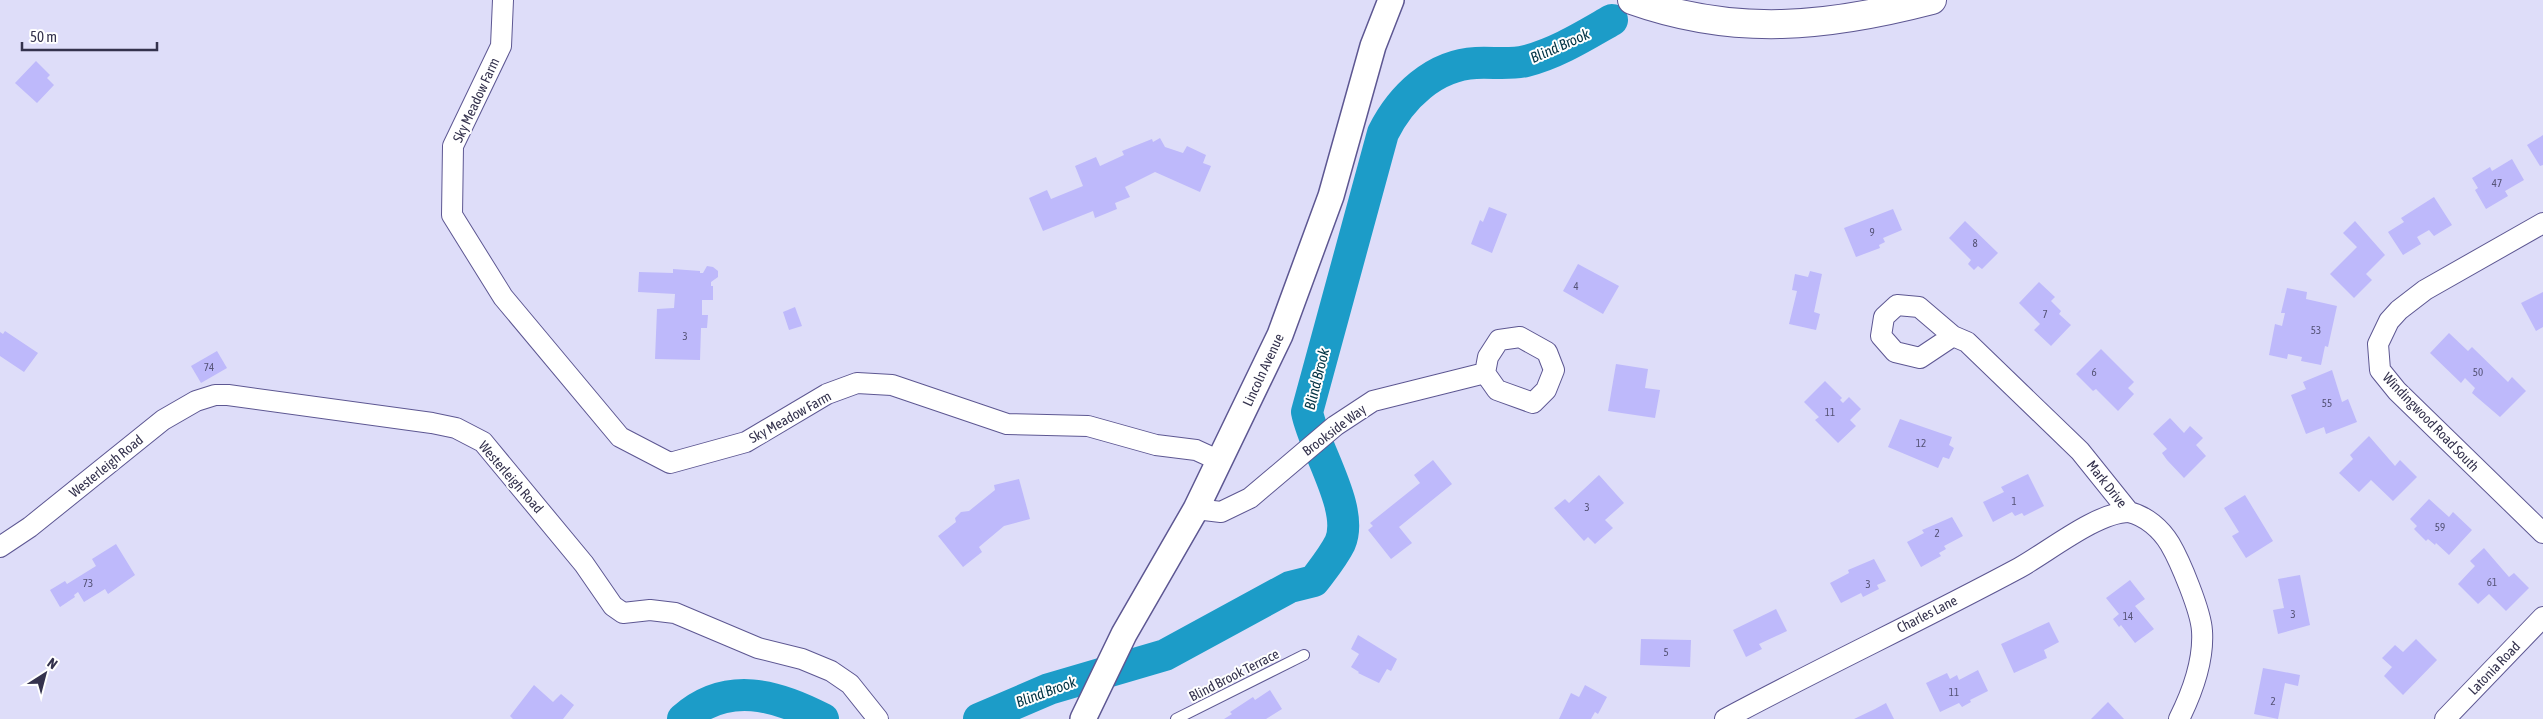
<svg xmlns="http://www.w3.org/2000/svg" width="2543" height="719" font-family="'Asap Condensed',sans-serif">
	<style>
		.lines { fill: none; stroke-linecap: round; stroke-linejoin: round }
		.river { stroke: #1c9cc8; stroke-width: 32 }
		.building { fill: #beb9fb }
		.service-casing { stroke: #5d5792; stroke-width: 12 }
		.minor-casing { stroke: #5d5792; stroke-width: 22 }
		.tertiary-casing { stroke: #5d5792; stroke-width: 28 }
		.motorway-casing { stroke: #5d5792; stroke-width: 30 }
		.service { stroke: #fff; stroke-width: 10 }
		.minor { stroke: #fff; stroke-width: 20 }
		.tertiary { stroke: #fff; stroke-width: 25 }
		.motorway { stroke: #fff; stroke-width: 28 }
		.labels { text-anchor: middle; stroke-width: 4; stroke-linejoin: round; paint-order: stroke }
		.number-label { font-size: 11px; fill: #565478 }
		.street-label { font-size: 14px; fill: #34324d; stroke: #fff }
		.water-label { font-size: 15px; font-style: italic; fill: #034; stroke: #fff }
	</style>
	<rect width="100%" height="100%" fill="#deddf9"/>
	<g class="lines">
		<g class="river">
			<path d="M683 719C727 680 777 695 823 719"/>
			<path d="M979 719 1049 689 1165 655 1290 587 1314 581C1323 569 1333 557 1340 543 1355 509 1314 449 1307 412L1383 133C1401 97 1434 65 1476 63 1492 62 1511 65 1526 61 1557 53 1584 36 1612 20"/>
		</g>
	</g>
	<g class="building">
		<path d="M36 61 50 75 47 78 54 85 37 103 15 83Z"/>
		<path d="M2543 135V165L2540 166 2527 145Z"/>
		<path d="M1160 138 1165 147 1183 153 1187 146 1206 155 1203 163 1211 166 1200 192 1155 172 1125 187 1130 197 1115 203 1117 209 1095 218 1093 211 1043 231 1029 198 1047 190 1051 199 1083 186 1075 166 1096 157 1100 166 1124 155 1122 151 1152 139 1153 142Z"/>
		<path d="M2512 159 2524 180 2505 191 2508 196 2486 209 2475 190 2478 188 2472 178 2490 167 2492 171Z"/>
		<path d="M2434 197 2452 225 2434 236 2429 230 2417 237 2421 244 2403 255 2388 232 2404 222 2401 218Z"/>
		<path d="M1489 207 1507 214 1492 253 1471 244 1480 220 1483 222Z"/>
		<path d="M1893 209 1902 230 1883 238 1885 242 1879 245 1880 248 1856 257 1844 228Z"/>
		<path d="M1965 221 1998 253 1982 269 1978 266 1974 270 1968 264 1971 260 1949 238Z"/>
		<path d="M2355 221 2385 255 2366 274 2372 280 2354 298 2330 274 2357 247 2343 233Z"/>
		<path d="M1578 264 1619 286 1603 314 1563 291Z"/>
		<path d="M707 266 713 267 718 271V277L711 282V286H713V300H702V315H708L707 328H701L700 360 655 359 657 309 674 308 675 294 638 292 639 272 673 273V269L700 271V273H703Z"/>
		<path d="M1810 271 1822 274 1814 312 1820 314 1816 330 1789 324 1797 291 1792 290 1795 274 1808 277Z"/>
		<path d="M2039 282 2055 297 2051 301 2061 311 2059 314 2071 325 2051 346 2034 330 2040 324 2019 303Z"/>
		<path d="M2287 288 2307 292 2306 299 2337 306 2328 347 2325 346 2321 365 2301 361 2302 357 2288 354 2287 359 2269 355 2275 324 2282 326 2285 313H2281Z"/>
		<path d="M2543 292V327L2536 331 2521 303Z"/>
		<path d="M795 307 802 326 789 330 783 312Z"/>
		<path d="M5 331 38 353 24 372 0 356V332L3 334Z"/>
		<path d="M2449 333 2468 351 2472 347 2508 382 2512 377 2526 391 2500 417 2472 393 2475 388 2465 378 2461 383 2430 353Z"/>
		<path d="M2101 349 2134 382 2128 388 2134 394 2118 411 2096 389 2093 391 2076 374Z"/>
		<path d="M217 351 227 368 201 383 191 366Z"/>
		<path d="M1616 364 1648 369 1645 388 1660 390 1655 418 1608 411Z"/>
		<path d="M2332 370 2342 402 2348 399 2357 422 2326 434 2324 427 2306 434 2291 395 2306 389 2303 382Z"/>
		<path d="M1825 381 1842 398 1840 400 1843 403 1849 397 1861 409 1850 420 1856 426 1838 443 1815 420 1819 417 1804 402Z"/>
		<path d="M2170 418 2184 433 2190 426 2203 438 2196 445 2206 456 2184 478 2167 460 2162 453 2167 449 2153 434Z"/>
		<path d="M1900 419 1952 437 1949 445 1954 448 1949 459 1943 457 1938 468 1888 447Z"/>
		<path d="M2369 436 2395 466 2400 460 2417 477 2393 501 2371 480 2359 492 2339 473 2353 459 2350 455Z"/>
		<path d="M1433 460 1452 484 1399 527 1412 543 1391 559 1368 530 1373 526 1370 523 1420 483 1414 475Z"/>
		<path d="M2028 474 2044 506 2024 516 2022 513 2015 516 2012 512 1993 522 1983 502 2004 492 2001 487Z"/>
		<path d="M1599 475 1624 503 1605 520 1613 528 1595 544 1588 537 1584 541 1554 508 1565 499 1569 503Z"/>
		<path d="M1019 479 1030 519 1004 526 979 547 982 552 963 567 938 536 956 522 955 518 961 512 969 511 995 490 994 485Z"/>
		<path d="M2245 495 2273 541 2246 558 2232 536 2239 532 2224 508Z"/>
		<path d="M2429 499 2449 517 2453 512 2472 530 2449 555 2436 543 2435 545 2428 539 2426 541 2414 529 2417 526 2410 519Z"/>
		<path d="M1952 517 1963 536 1944 546 1946 549 1939 553 1941 556 1921 567 1907 542 1924 533 1922 530Z"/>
		<path d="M116 544 135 575 108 594 105 589 84 602 78 592 74 595 75 597 60 607 50 590 65 581 67 584 96 566 92 559Z"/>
		<path d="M2484 548 2509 577 2514 573 2529 588 2506 611 2489 594 2478 604 2458 584 2475 566 2470 561Z"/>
		<path d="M1874 559 1886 581 1877 585 1879 589 1863 597 1861 593 1841 603 1830 583 1849 573 1848 570Z"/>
		<path d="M2300 575 2310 625 2278 634 2273 610 2284 608 2278 579Z"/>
		<path d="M2130 580 2145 599 2135 606 2154 629 2135 643 2121 625 2119 627 2113 619 2119 614 2106 598Z"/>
		<path d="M1776 609 1787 631 1759 644 1762 649 1746 657 1733 630Z"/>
		<path d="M2049 622 2059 642 2044 650 2047 658 2014 673 2001 644Z"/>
		<path d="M1358 635 1397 659 1391 671 1387 669 1379 683 1358 673 1359 672 1351 667 1359 654 1351 649Z"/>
		<path d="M1641 639 1691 640 1690 667 1640 665Z"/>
		<path d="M2416 639 2437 660 2403 695 2384 676 2392 667 2382 658 2395 645 2403 652Z"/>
		<path d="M2263 668 2300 675 2298 686 2285 683 2278 719 2254 714Z"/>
		<path d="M1978 670 1988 691 1970 700 1971 702 1962 707 1959 703 1940 712 1926 683 1947 673 1950 679 1957 675 1959 680Z"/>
		<path d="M534 685 553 702 561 694 574 705 563 719H513L510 716Z"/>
		<path d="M1585 685 1607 697 1598 714 1595 712 1591 719H1559L1571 693 1579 697Z"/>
		<path d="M1270 690 1282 709 1266 719H1224L1232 714 1230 712 1253 697 1255 700Z"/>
		<path d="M2108 702 2124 719H2091Z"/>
		<path d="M1886 703 1894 719H1854L1875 709Z"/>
	</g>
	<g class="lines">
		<g class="service-casing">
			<path id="service" d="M1176 719 1304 655"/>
		</g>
		<g class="minor-casing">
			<g id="minor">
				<path d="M503 0 501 46 453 146 452 215 503 297 620 437 670 463 746 442 827 394 857 383 892 385 1007 424 1088 426 1156 445 1196 450 1220 461"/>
				<path d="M2543 223 2425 290 2399 310 2389 321 2378 344 2380 370 2397 391 2543 533"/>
				<path d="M1953 336 1920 358 1895 352 1881 336 1884 317 1897 305 1919 307 1953 336 1967 342 2080 451 2129 512C2146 516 2161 529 2170 544 2180 561 2201 611 2202 631 2204 661 2192 693 2179 719"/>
				<path d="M1196 509 1221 512 1250 498 1335 426 1373 401 1485 373 1488 357 1499 340 1520 337 1547 352 1554 370 1546 390 1533 403 1497 390 1485 373"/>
				<path d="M0 547 30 527 163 420 196 401 215 395H228L432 423 456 428 483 442 584 564 613 606 623 613 650 610 675 613 758 648 802 659 831 671 850 684 878 719"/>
				<path d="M1725 719C1822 667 1922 620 2019 568 2048 552 2097 512 2129 512"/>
				<path d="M2445 719 2543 617"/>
			</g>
		</g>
		<g class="tertiary-casing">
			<path id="tertiary" d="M1083 719 1124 634 1196 509 1280 335 1331 196 1373 46 1391 0"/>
		</g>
		<g class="motorway-casing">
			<path id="motorway" d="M1632 0C1736 37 1828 27 1932 0"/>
		</g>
		<use href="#service" class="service"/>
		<use href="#minor" class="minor"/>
		<use href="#tertiary" class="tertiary"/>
		<use href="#motorway" class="motorway"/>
	</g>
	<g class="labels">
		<g class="number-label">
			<text x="2497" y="187">47</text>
			<text x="1872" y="236">9</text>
			<text x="1975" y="247">8</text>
			<text x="1576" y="290">4</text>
			<text x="2045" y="318">7</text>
			<text x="2316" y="334">53</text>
			<text x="685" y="340">3</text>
			<text x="209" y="371">74</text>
			<text x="2094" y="376">6</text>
			<text x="2478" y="376">50</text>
			<text x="2327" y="407">55</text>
			<text x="1830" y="416">11</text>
			<text x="1921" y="447">12</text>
			<text x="2014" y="505">1</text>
			<text x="1587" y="511">3</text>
			<text x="2440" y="531">59</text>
			<text x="1937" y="537">2</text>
			<text x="2492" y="586">61</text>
			<text x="88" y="587">73</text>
			<text x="1868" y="588">3</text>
			<text x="2293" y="618">3</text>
			<text x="2128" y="620">14</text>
			<text x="1666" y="656">5</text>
			<text x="1954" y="696">11</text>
			<text x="2273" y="705">2</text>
		</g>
		<g class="street-label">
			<text transform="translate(476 100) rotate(-65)" y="5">Sky Meadow Farm</text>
			<text transform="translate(1263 370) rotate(-65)" y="5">Lincoln Avenue</text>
			<text transform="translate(790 417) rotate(-29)" y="5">Sky Meadow Farm</text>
			<text transform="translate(2431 422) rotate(46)" y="5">Windingwood Road South</text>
			<text transform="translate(1334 430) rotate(-37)" y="5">Brookside Way</text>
			<text transform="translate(106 466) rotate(-39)" y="5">Westerleigh Road</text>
			<text transform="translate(511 477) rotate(49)" y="5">Westerleigh Road</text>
			<text transform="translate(2107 484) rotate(52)" y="5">Mark Drive</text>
			<text transform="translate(1927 614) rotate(-27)" y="5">Charles Lane</text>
			<text transform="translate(2494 668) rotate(-46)" y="5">Latonia Road</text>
			<text transform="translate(1234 675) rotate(-27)" y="5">Blind Brook Terrace</text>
		</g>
		<g class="water-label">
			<text transform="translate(1560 46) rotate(-24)" y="5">Blind Brook</text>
			<text transform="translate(1317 379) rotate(-76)" y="5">Blind Brook</text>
			<text transform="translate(1046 692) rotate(-20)" y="5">Blind Brook</text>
		</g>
	</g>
	<g transform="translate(45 674) rotate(36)" stroke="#ffffff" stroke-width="4" paint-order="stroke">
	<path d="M0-4L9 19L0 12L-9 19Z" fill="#34324d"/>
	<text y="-8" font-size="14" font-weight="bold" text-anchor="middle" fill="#34324d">N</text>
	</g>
	<path d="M22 42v8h135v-8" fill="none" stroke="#34324d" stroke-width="2.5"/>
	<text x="30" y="42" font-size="15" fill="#34324d" stroke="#ffffff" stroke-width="4" paint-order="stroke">50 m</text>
</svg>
